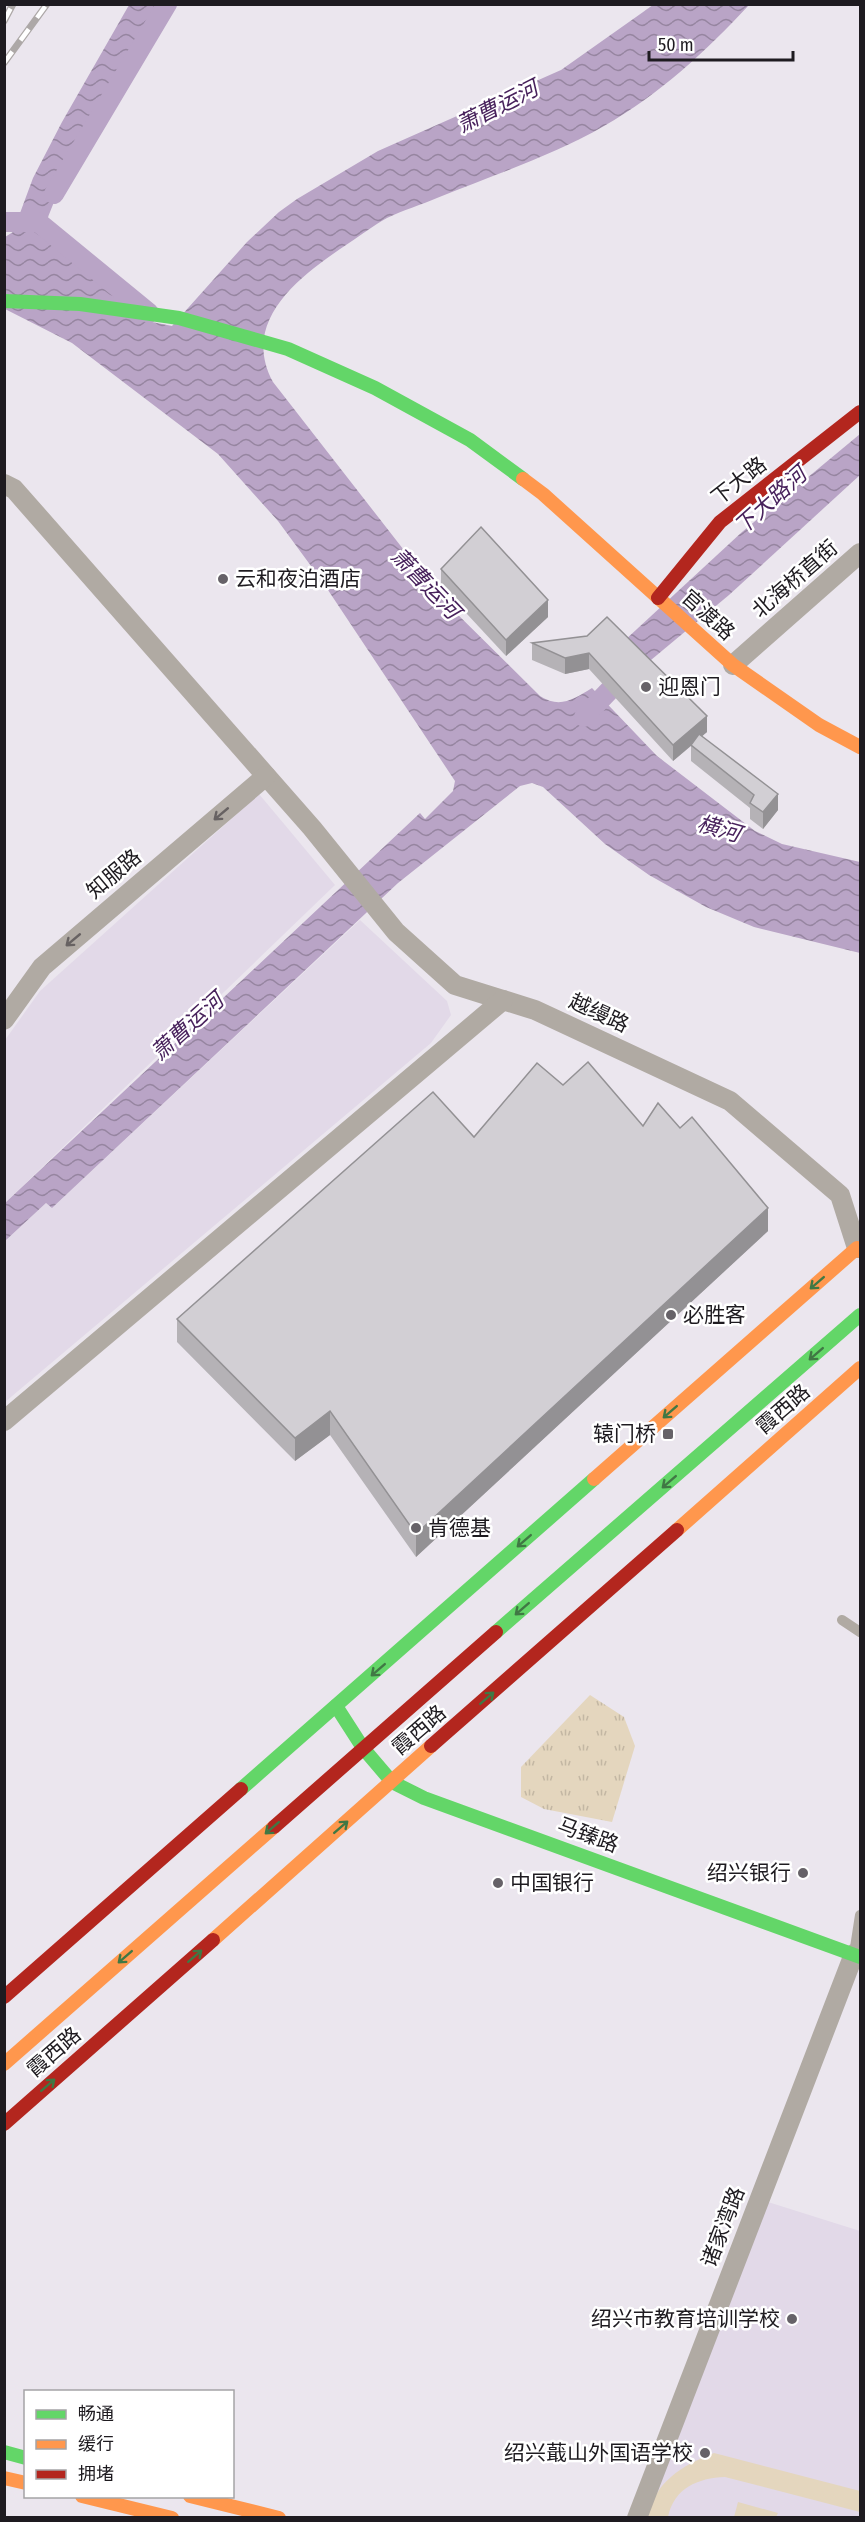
<svg xmlns="http://www.w3.org/2000/svg" width="865" height="2522" font-family="'Fira Sans Condensed','Noto Sans SC',sans-serif">
	<style>
		.built { fill: #e2d9e8 }
		.grass { fill: url(#grass-tufts) }
		.pitch { fill: #e4d6be }
		.water { fill: url(#water-waves) }
		.lines { fill: none; stroke-linecap: round; stroke-linejoin: round }
		.canal { stroke: #b9a4c6; stroke-width: 20 }
		.lane { stroke: #b0aaa3; stroke-width: 10 }
		.street { stroke: #b0aaa3; stroke-width: 20 }
		.fast { stroke: #63d668; stroke-width: 14 }
		.slow { stroke: #ff974d; stroke-width: 14 }
		.jam { stroke: #b3261e; stroke-width: 14 }
		.rail-casing { stroke: #ada8a7; stroke-width: 7 }
		.rail { stroke: #fff; stroke-width: 4.5; stroke-dasharray: 14; stroke-linecap: butt }
		.wall { fill: #b5b2b6 }
		.shaded-wall { fill: #939194 }
		.building { fill: #d2cfd4; stroke: #939194; stroke-width: 1.5 }
		.oneway { stroke: #676262 }
		.oneway2 { stroke: #407844 }
		.poi-dot { fill: #666268; stroke: #fff; stroke-width: 2 }
		.labels { text-anchor: middle; stroke-width: 5; stroke-linejoin: round; paint-order: stroke }
		.street-label { font-size: 21px; fill: #1e1b20; stroke: #fff }
		.poi-label { font-size: 21px; fill: #1e1b20; stroke: #fff; text-anchor: start }
		.water-label { font-size: 22px; font-style: italic; fill: #48225c; stroke: #fff }
	</style>
	<defs>
		<pattern id="grass-tufts" width="24" height="20" patternUnits="userSpaceOnUse" patternTransform="scale(1.5)"><rect width="24" height="20" fill="#e4d6be"/><path d="M3 7l-1-3M5 7V3M7 7l1-3M15 17l-1-3M17 17v-4M19 17l1-3" fill="none" stroke="#c3b7a3"/></pattern>
		<pattern id="water-waves" width="16" height="10" patternUnits="userSpaceOnUse" patternTransform="scale(1.5)"><rect width="16" height="10" fill="#b9a4c6"/><path d="M0 5q4-4 8 0t8 0" fill="none" stroke="#9685a0"/></pattern>
	</defs>
	<rect width="100%" height="100%" fill="#ebe6ee"/>
	<g class="built">
		<path d="M259 794 335 885 5 1203V1040L40 991Z"/>
		<path d="M360 920 447 1001 451 1015 431 1043 5 1402V1241L46 1203 52 1208Z"/>
		<path d="M768 2202 860 2231V2517L646 2518Z"/>
	</g>
	<path class="grass" d="M590 1695 624 1717 635 1746 612 1822 544 1809 521 1797V1767Z"/>
	<g class="pitch">
		<path d="M714 2453 860 2491V2512L725 2477C698 2478 674 2488 668 2517L646 2518C657 2481 679 2467 714 2453Z"/>
		<path d="M738 2502 778 2513 776 2517H734Z"/>
	</g>
	<g class="water">
		<path d="M129 5H180L161 11 143 30 128 53 62 182 42 232 147 321 172 326 247 242 279 212 297 199 378 151 561 70 653 5H749C705 52 660 94 604 126 552 156 493 175 437 198 421 205 403 210 387 218 374 225 361 235 349 243 303 274 239 319 273 382L442 599 540 696C560 709 574 699 592 688L657 756 755 831 782 844 860 862V953L754 927 706 907 649 875 605 844 543 787 532 783 520 786 398 883 52 1208 46 1203 5 1241V1203L420 813 425 819 453 791 455 781 322 581 278 521 218 454 72 343 5 309V237L13 232 33 178 62 122Z"/>
		<path d="M860 434V475L729 595 645 665 624 641 742 532Z"/>
	</g>
	<g class="lines">
		<g class="canal">
			<path d="M54 194 167 4"/>
			<path d="M4 222H38L149 313"/>
			<path d="M584 717 626 673"/>
		</g>
		<g class="lane">
			<path d="M842 1620 860 1632"/>
			<path d="M854 1954 860 1915"/>
		</g>
		<g class="street">
			<path d="M4 484 14 489 312 828 396 932 455 985 535 1010 730 1101 840 1195 857 1248"/>
			<path d="M733 665 860 553"/>
			<path d="M4 1020 42 967 266 776"/>
			<path d="M4 1421 503 1000"/>
			<path d="M637 2518 854 1954"/>
		</g>
		<g class="fast">
			<path d="M4 301 80 304 179 318 288 349 375 388 470 440 523 479"/>
			<path d="M496 1632 860 1315"/>
			<path d="M336 1706 363 1748 392 1782 424 1798 860 1957"/>
			<path d="M241 1789 594 1479"/>
			<path d="M4 2452 26 2458"/>
		</g>
		<g class="slow">
			<path d="M523 479 543 494 733 665 819 725 860 747"/>
			<path d="M594 1479 857 1248 860 1251"/>
			<path d="M677 1530 860 1368"/>
			<path d="M213 1940 431 1746"/>
			<path d="M4 2064 274 1827"/>
			<path d="M4 2478 26 2483"/>
			<path d="M82 2496 172 2518"/>
			<path d="M190 2496 279 2518"/>
		</g>
		<g class="jam">
			<path d="M658 598 720 522 860 412"/>
			<path d="M431 1746 677 1530"/>
			<path d="M274 1827 496 1632"/>
			<path d="M4 1997 241 1789"/>
			<path d="M4 2124 213 1940"/>
		</g>
		<g class="rail-casing">
			<g id="rail">
				<path d="M4 21 13 4"/>
				<path d="M4 63 47 4"/>
			</g>
		</g>
		<use href="#rail" class="rail"/>
	</g>
	<g class="wall">
		<path d="M441 569 548 617 506 656 441 586Z"/>
		<path d="M587 636 707 732 702 736 778 810 763 829 750 819V808L691 761V746L673 761 589 669 565 674 532 660V643Z"/>
		<path d="M563 1085 643 1126 768 1231 416 1557 330 1435 295 1461 177 1342V1319L474 1137Z"/>
	</g>
	<g class="shaded-wall">
		<path d="M548 600V617L506 656V640Z"/>
		<path d="M589 653V669L565 674V658Z"/>
		<path d="M707 716V732L673 761V745Z"/>
		<path d="M778 794V810L763 829V812Z"/>
		<path d="M768 1208V1231L416 1557V1534Z"/>
		<path d="M330 1411V1435L295 1461V1438Z"/>
	</g>
	<g class="building">
		<path d="M481 527 548 600 506 640 441 569Z"/>
		<path d="M607 617 707 716 673 745 589 653 565 658 532 643 587 636Z"/>
		<path d="M699 734 778 794 763 812 750 803 754 795 691 745Z"/>
		<path d="M588 1062 643 1126 658 1103 680 1128 692 1117 768 1208 416 1534 330 1411 295 1438 177 1319 433 1092 474 1137 537 1063 563 1085Z"/>
	</g>
	<defs><path id="oneway-shaft" d="M-6 0H5M1.5-3L5.5 0L1.5 3" fill="none" stroke-width="1.6" stroke-linecap="round" stroke-linejoin="round" transform="scale(1.5)"/></defs>
	<g class="oneway">
		<use href="#oneway-shaft" transform="translate(221 814) rotate(140)"/>
		<use href="#oneway-shaft" transform="translate(73 940) rotate(140)"/>
	</g>
	<g class="oneway2">
		<use href="#oneway-shaft" transform="translate(817 1283) rotate(139)"/>
		<use href="#oneway-shaft" transform="translate(816 1354) rotate(139)"/>
		<use href="#oneway-shaft" transform="translate(670 1412) rotate(139)"/>
		<use href="#oneway-shaft" transform="translate(669 1482) rotate(139)"/>
		<use href="#oneway-shaft" transform="translate(524 1541) rotate(139)"/>
		<use href="#oneway-shaft" transform="translate(522 1609) rotate(139)"/>
		<use href="#oneway-shaft" transform="translate(378 1670) rotate(139)"/>
		<use href="#oneway-shaft" transform="translate(487 1698) rotate(-41)"/>
		<use href="#oneway-shaft" transform="translate(341 1827) rotate(-41)"/>
		<use href="#oneway-shaft" transform="translate(272 1828) rotate(139)"/>
		<use href="#oneway-shaft" transform="translate(195 1956) rotate(-41)"/>
		<use href="#oneway-shaft" transform="translate(125 1957) rotate(139)"/>
		<use href="#oneway-shaft" transform="translate(48 2085) rotate(-41)"/>
	</g>
	<g class="poi-dot">
		<circle cx="223" cy="579" r="6"/>
		<circle cx="646" cy="687" r="6"/>
		<circle cx="671" cy="1315" r="6"/>
		<rect x="662" y="1428" width="12" height="12" rx="3"/>
		<circle cx="416" cy="1528" r="6"/>
		<circle cx="803" cy="1873" r="6"/>
		<circle cx="498" cy="1883" r="6"/>
		<circle cx="792" cy="2319" r="6"/>
		<circle cx="705" cy="2453" r="6"/>
	</g>
	<g class="labels">
		<g class="street-label">
			<text transform="translate(739 481) rotate(-38)" y="7">下大路</text>
			<text transform="translate(795 579) rotate(-41)" y="7">北海桥直街</text>
			<text transform="translate(708 615) rotate(42)" y="7">官渡路</text>
			<text transform="translate(114 874) rotate(-40)" y="7">知服路</text>
			<text transform="translate(599 1013) rotate(25)" y="7">越缦路</text>
			<text transform="translate(783 1409) rotate(-41)" y="7">霞西路</text>
			<text transform="translate(419 1730) rotate(-41)" y="7">霞西路</text>
			<text transform="translate(588 1835) rotate(20)" y="7">马臻路</text>
			<text transform="translate(54 2052) rotate(-41)" y="7">霞西路</text>
			<text transform="translate(723 2227) rotate(-69)" y="7">诸家湾路</text>
		</g>
		<g class="poi-label">
			<text x="235" y="586">云和夜泊酒店</text>
			<text x="658" y="694">迎恩门</text>
			<text x="683" y="1322">必胜客</text>
			<text x="656" y="1441" text-anchor="end">辕门桥</text>
			<text x="428" y="1535">肯德基</text>
			<text x="791" y="1880" text-anchor="end">绍兴银行</text>
			<text x="510" y="1890">中国银行</text>
			<text x="780" y="2326" text-anchor="end">绍兴市教育培训学校</text>
			<text x="693" y="2460" text-anchor="end">绍兴蕺山外国语学校</text>
		</g>
		<g class="water-label">
			<text transform="translate(497 106) rotate(-27)" y="8">萧曹运河</text>
			<text transform="translate(770 500) rotate(-42)" y="8">下大路河</text>
			<text transform="translate(426 583) rotate(46)" y="8">萧曹运河</text>
			<text transform="translate(719 828) rotate(16)" y="8">横河</text>
			<text transform="translate(187 1026) rotate(-42)" y="8">萧曹运河</text>
		</g>
	</g>
	<rect width="865" height="2522" fill="none" stroke="#1e1b20" stroke-width="12"/>
	<rect x="24" y="2390" width="210" height="108" fill="#ffffff" stroke="#a5a4a6" stroke-width="1.5"/>
	<rect x="36" y="2410" width="30" height="9" fill="#63d668" stroke="#a5a4a6" stroke-width="1.5"/>
	<text x="78" y="2420" font-size="18" fill="#1e1b20">畅通</text>
	<rect x="36" y="2440" width="30" height="9" fill="#ff974d" stroke="#a5a4a6" stroke-width="1.5"/>
	<text x="78" y="2450" font-size="18" fill="#1e1b20">缓行</text>
	<rect x="36" y="2470" width="30" height="9" fill="#b3261e" stroke="#a5a4a6" stroke-width="1.5"/>
	<text x="78" y="2480" font-size="18" fill="#1e1b20">拥堵</text>
	<path d="M649 51v9h144v-9" fill="none" stroke="#1e1b20" stroke-width="3"/>
	<text x="658" y="51" font-size="18" fill="#1e1b20" stroke="#ffffff" stroke-width="4.5" paint-order="stroke">50 m</text>
</svg>
